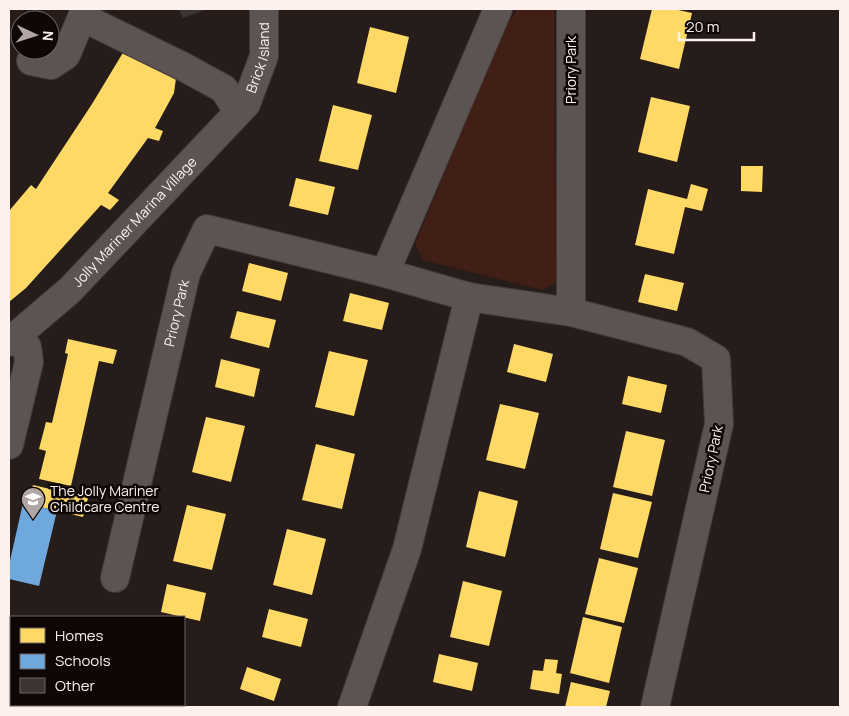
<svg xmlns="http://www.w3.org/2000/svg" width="849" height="716" font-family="Manrope,sans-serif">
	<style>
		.green { fill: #421f16 }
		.homes { fill: #ffd966 }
		.schools { fill: #6fa8dc }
		.building { fill: #3b3432 }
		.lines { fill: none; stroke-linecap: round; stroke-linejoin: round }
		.minor-casing { stroke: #423a39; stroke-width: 30 }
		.minor { stroke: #5c5452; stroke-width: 28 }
		.labels { text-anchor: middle; stroke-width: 5; stroke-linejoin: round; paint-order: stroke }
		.street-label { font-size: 14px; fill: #fdf0ed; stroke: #0e0706 }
		.poi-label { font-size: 14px; fill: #fdf0ed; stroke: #0e0706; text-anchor: start }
	</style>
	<rect width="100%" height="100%" fill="#261d1b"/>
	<path class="green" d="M517 9H554L556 282 543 290 423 260 415 244 503 31Z"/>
	<g class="homes">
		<path d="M652 9H674L692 13 679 69 640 59Z"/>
		<path d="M370 27 409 37 396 93 357 83Z"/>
		<path d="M124 51 176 78 174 93 155 128 163 131 159 141 148 138 108 193 119 200 110 210 101 205 26 288 9 302V211L31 185 36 189 92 104Z"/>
		<path d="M651 97 690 106 677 162 638 152Z"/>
		<path d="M333 105 372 115 358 170 319 161Z"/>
		<path d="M741 166H763L762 192 741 191Z"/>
		<path d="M296 178 335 187 328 215 289 206Z"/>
		<path d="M691 184 708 189 702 211 685 207 674 254 635 245 648 189 687 199Z"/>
		<path d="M249 263 288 273 281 301 242 291Z"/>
		<path d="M645 274 684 283 677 311 638 302Z"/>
		<path d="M350 293 389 303 382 330 343 321Z"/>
		<path d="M237 311 276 320 269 348 230 338Z"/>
		<path d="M68 339 117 350 113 364 99 361 71 486 39 479 46 451 39 449 46 422 52 423 68 354 65 353Z"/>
		<path d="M514 344 553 354 546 382 507 372Z"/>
		<path d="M329 351 368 360 354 416 315 407Z"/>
		<path d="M221 359 260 369 254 397 215 387Z"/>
		<path d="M628 376 667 385 661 413 622 404Z"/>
		<path d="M500 404 539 413 525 469 486 460Z"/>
		<path d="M206 417 245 426 231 482 192 472Z"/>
		<path d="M626 431 665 440 652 496 613 487Z"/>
		<path d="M316 444 355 454 342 509 302 500Z"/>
		<path d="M33 485 88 498 83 517 28 504Z"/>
		<path d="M479 491 518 501 505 557 466 547Z"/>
		<path d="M613 493 652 502 638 558 600 549Z"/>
		<path d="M187 505 226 514 212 570 173 561Z"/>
		<path d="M287 529 326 539 312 595 273 585Z"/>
		<path d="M599 558 638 568 624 623 585 614Z"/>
		<path d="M463 581 502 591 489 646 450 637Z"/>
		<path d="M167 584 206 593 200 621 161 612Z"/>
		<path d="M269 609 308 619 301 647 262 637Z"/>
		<path d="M583 617 622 627 609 683 570 673Z"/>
		<path d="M439 654 478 663 472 691 433 682Z"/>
		<path d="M545 659 558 660 556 673 562 674 559 694 530 689 533 670 543 671Z"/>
		<path d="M247 667 281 679 274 701 240 689Z"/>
		<path d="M571 682 610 691 606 707H565Z"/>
	</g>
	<path class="schools" d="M23 503 57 511 39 586 9 579V565Z"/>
	<path class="building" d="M179 9H207L183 18Z"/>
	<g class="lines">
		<g class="minor-casing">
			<g id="minor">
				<path d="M571 9V312"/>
				<path d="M31 61 51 65 66 55 82 17 182 66 224 89 238 112"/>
				<path d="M385 273 498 9"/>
				<path d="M469 297 571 312 687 342 716 359 719 424 655 707"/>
				<path id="s1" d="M9 342 70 290 246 104 264 56V9"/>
				<path d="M9 445 29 362 27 347 16 335"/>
				<path id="s2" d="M115 578 186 273 207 229 385 273 469 297 407 549 352 707"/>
			</g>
		</g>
		<use href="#minor" class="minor"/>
	</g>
	<defs>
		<g id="school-pin" transform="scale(1.25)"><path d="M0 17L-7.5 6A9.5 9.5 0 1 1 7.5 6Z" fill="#b2a6a4" stroke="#0e0706"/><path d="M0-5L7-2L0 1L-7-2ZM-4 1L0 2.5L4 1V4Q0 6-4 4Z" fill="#fff"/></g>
	</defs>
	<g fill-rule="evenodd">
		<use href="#school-pin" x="33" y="499"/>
	</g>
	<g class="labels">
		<g class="street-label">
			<text dy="5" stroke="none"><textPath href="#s1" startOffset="385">Brick Island</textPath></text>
			<text transform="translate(571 70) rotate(-90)" y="5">Priory Park</text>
			<text dy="5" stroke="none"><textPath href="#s1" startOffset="174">Jolly Mariner Marina Village</textPath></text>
			<text dy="5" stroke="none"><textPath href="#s2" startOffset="272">Priory Park</textPath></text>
			<text transform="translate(711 459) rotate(-78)" y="5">Priory Park</text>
		</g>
		<g class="poi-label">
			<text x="50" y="496">The Jolly Mariner<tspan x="50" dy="16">Childcare Centre</tspan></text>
		</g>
	</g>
	<rect width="849" height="716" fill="none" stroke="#fdf0ed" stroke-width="20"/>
	<rect x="10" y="616" width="175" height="90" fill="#0e0706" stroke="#6e6462"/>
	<rect x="20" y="628" width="25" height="15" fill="#ffd966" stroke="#6e6462"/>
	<text x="55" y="641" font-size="15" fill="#fdf0ed">Homes</text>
	<rect x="20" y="654" width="25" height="15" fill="#6fa8dc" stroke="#6e6462"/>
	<text x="55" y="666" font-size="15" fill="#fdf0ed">Schools</text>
	<rect x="20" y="678" width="25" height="15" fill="#3b3432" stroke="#6e6462"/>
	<text x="55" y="691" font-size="15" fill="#fdf0ed">Other</text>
	<g transform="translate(35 35) rotate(94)"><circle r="24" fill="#0e0706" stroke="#6e6462"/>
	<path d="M0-4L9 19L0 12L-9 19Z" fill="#b2a6a4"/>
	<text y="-8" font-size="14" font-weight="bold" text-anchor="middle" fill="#fdf0ed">N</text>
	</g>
	<path d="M679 32v8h75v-8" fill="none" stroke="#fdf0ed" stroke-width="2.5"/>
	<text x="686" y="32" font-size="15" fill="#fdf0ed" stroke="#0e0706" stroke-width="4" paint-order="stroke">20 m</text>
</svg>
